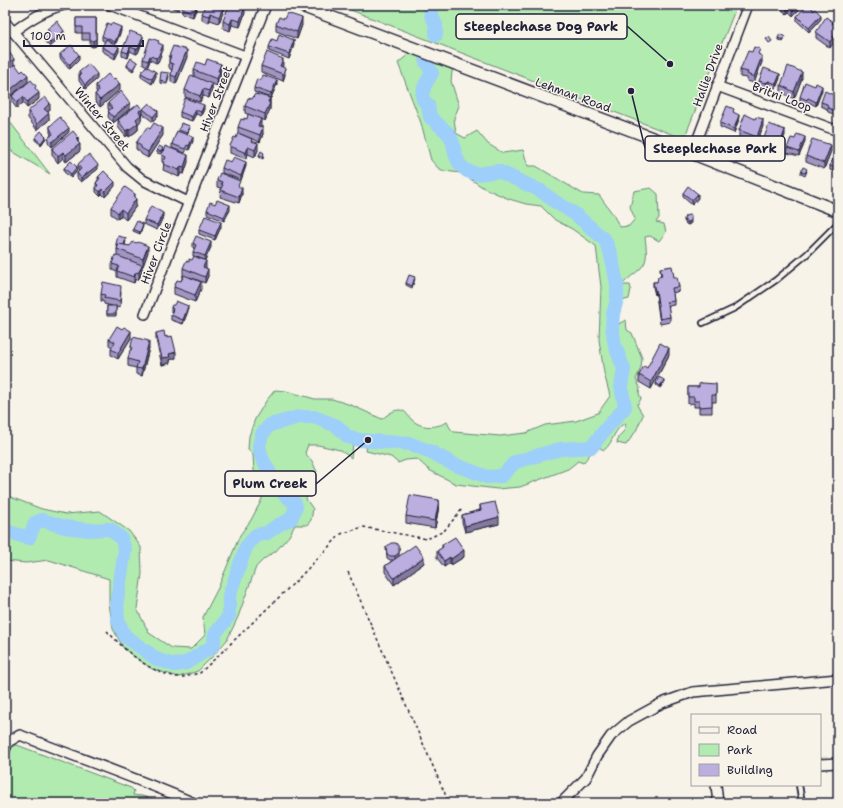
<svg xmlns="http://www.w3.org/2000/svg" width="843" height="808" font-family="'Shantell Sans',sans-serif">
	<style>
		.green { fill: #b1ebb0; stroke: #6a8676 }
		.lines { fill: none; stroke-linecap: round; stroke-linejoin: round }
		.river { stroke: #9ecefa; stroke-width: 14 }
		.service-casing { stroke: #22223b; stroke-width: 8 }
		.minor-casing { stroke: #22223b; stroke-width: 12 }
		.tertiary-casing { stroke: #22223b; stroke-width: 14 }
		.path { stroke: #22223b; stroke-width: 1.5; stroke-dasharray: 3 3; stroke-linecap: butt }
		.service { stroke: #f7f3e8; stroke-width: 4.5 }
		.minor { stroke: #f7f3e8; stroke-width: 9 }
		.tertiary { stroke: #f7f3e8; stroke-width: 11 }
		.wall { fill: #a296c1; stroke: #22223b }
		.shaded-wall { fill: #847a9d; stroke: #22223b }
		.building { fill: #bcafe0; stroke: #22223b }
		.labels { text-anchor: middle; stroke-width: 3; stroke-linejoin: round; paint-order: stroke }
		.street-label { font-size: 12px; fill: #22223b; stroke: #f7f3e8 }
		.leader { fill: none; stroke: #22223b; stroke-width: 1.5 }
		.callout-dot { fill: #22223b; stroke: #f7f3e8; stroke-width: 1.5 }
		.callout { fill: #f7f3e8; stroke: #22223b; stroke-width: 1.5 }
		.callout-label { font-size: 13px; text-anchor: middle; font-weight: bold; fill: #22223b }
	</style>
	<rect width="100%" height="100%" fill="#f7f3e8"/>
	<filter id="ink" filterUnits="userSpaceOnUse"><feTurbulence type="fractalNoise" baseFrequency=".025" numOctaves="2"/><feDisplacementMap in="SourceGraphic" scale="8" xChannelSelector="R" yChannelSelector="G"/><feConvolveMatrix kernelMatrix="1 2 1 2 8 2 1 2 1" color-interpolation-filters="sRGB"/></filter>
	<g filter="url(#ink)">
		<g class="green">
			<path d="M349 5H737L684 139 348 9Z"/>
			<path d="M415 49 453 64 451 81 459 106 454 118 456 133 465 138 477 131 488 144 503 153 523 150 528 166H536L583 194 599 195 612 213 620 227 629 226 635 219 630 207 634 191 651 188 658 194 659 218 656 222 664 224 666 232 659 241 650 236 645 237C646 247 649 261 641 268 635 274 628 278 622 285H630L631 289 629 299 621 301 616 312V328L620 323 626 320 627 330 632 333 642 358 641 368 636 379 640 388 639 393 641 399 637 405 643 415 636 431 626 445 617 443 618 437 624 431 626 423C613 428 614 443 604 450L598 447C592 451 588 457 583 463L578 461 568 469 520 487 497 489 456 484 429 470 417 459 406 460 398 463 391 457 366 451 368 440 354 438 351 458 340 450 318 445H308L305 453 312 461 317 472 295 483 309 489 306 499 313 509 311 520 307 525H295L289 536 276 551 264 559 256 567 238 617 227 640 212 657 198 671 179 677 152 669 124 649 113 629 109 604V579L49 560 26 563 5 561V495L42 509 66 514 100 511 129 531 141 547 142 574 137 609 149 633 172 648 191 649 205 635 203 617 218 588 240 535 251 520 261 501 267 484 254 471 253 455 248 449 249 436 255 419 266 401 275 390 286 391 315 399H332L351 405 382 419C387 415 393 410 399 410 406 410 407 415 411 419 421 429 436 428 447 422L450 428 454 432 500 436 526 433 545 425 576 421 598 413 610 396 604 373 599 340 601 287 596 246 572 229 555 220 541 206 526 204 509 199 484 188 461 173 444 171 438 168 431 160 421 123 398 63Z"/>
			<path d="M5 115 10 122 50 174 5 147Z"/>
			<path d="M17 745 131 788 134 791 133 795 142 796 164 803H5C5 789 0 749 17 745Z"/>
		</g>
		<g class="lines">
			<g class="river">
				<path d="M430 5 431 15 436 25V35"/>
				<path d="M5 531 29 538 35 523 42 520 65 527 89 530 110 529 121 538 125 550 117 600 118 621 125 636 158 660 175 665 186 663 213 646 215 634 229 616V596L246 547 256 535 267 533 278 525 291 519 296 507 295 503 285 495 276 484 262 458 259 446 262 434 270 425 299 417H314L337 426 348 437 359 440 411 444 431 452 453 464 477 473 487 477 502 476 515 462 560 449 592 447C601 433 614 420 625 407L621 386 624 369 615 346 612 327 613 314 617 299V284L611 255 605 240 575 214 554 201 541 191 498 171 477 174 467 171 460 165 455 154 453 143 449 134 430 117 428 105 423 100 422 95 425 85 432 73 426 62"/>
			</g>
			<g class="service-casing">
				<g id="service">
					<path d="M703 323 735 308 776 280 807 254 838 223"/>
					<path d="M799 785 802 803"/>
				</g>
			</g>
			<g class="minor-casing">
				<g id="minor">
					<path d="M110 5 245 56"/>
					<path d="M836 5 838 7"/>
					<path d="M5 22 127 167 143 180 188 202"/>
					<path d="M13 32C29 20 44 10 64 5"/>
					<path d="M717 86 838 131"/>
					<path d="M692 154 748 5"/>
					<path d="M145 314 266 5"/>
					<path d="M5 750 8 742 20 735C78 758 137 778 194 803"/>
					<path d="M820 764 838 763"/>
					<path d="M716 785 718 803"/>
					<path d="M561 803 586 778 597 756 611 736 629 721 662 703 693 692 838 679"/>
				</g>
			</g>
			<g class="tertiary-casing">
				<path id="tertiary" d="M299 5 676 147 838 211"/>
			</g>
			<g class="path">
				<path d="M348 572 449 803"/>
				<path d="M107 631C126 651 149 673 178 677 185 678 193 674 200 673L297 580 341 534 363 527 427 539 444 531 462 509"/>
			</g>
			<use href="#service" class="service"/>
			<use href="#minor" class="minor"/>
			<use href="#tertiary" class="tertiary"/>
		</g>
		<g class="wall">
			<path d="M166 5H179L178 10Z"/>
			<path d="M198 5 193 17 182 13V8Z"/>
			<path d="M206 5H226L219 23 210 20 209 23 202 20V14Z"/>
			<path d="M781 5H803L793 16 789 12 787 14 782 10V6Z"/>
			<path d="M813 11 821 19 809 32 797 21V16Z"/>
			<path d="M245 13 240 27 232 25 230 31 223 28V21Z"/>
			<path d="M76 18H96V46L93 47 90 46V40H82V33H76Z"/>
			<path d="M833 22 830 48 816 38V32Z"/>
			<path d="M276 24 302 25 297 39 276 31Z"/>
			<path d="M47 29 64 35 50 47 44 41V37L48 34Z"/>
			<path d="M121 31 115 45 119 51 115 59 102 51V47L105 42 102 40V36Z"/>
			<path d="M778 38 785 39 783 42 778 40Z"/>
			<path d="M143 40 138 53 136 54 130 51 128 58 122 56V51Z"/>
			<path d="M277 41 294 45 289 59 269 51V47Z"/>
			<path d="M159 44 163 50 158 62 156 63 150 60 148 66 143 64V59Z"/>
			<path d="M60 54 79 60 70 69 68 68 60 58Z"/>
			<path d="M5 55 28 82 9 97 5 93Z"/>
			<path d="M760 55 762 62 754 83 747 81V78L740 77V70Z"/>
			<path d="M169 56 187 57 176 84 171 82V75L172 70 170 69 169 67Z"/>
			<path d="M137 64 133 71 127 67V65Z"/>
			<path d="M221 64 220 78 217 86 212 84V90L209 98 203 96 200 102 185 97V90L194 76V70L205 65Z"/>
			<path d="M283 65 282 67 285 75 283 81 261 72V66Z"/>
			<path d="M79 72 97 79 85 89 79 81Z"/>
			<path d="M141 73 156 76 152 84 141 77Z"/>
			<path d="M169 76 167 84 160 83V80Z"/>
			<path d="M780 78 776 88 769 86H767L766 88 759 85V81Z"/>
			<path d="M802 78 794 99 781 92V85Z"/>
			<path d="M113 80 120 90 100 107 95 101V94L97 93 96 91V85Z"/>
			<path d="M261 80 277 84 271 98 254 92V88Z"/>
			<path d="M822 90 816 106 808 102 807 104 800 101V97Z"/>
			<path d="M12 96 39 99 27 108 23 103 17 109 12 102Z"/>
			<path d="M838 97 836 115 828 112 827 109 821 106V102Z"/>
			<path d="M270 98V109L265 121 245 113V106L252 99Z"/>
			<path d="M108 103 130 109 113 123 108 117 109 110 108 109Z"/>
			<path d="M143 109 158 115 153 122 143 114Z"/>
			<path d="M204 109 201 116 196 114 192 121 180 117V112Z"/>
			<path d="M50 110 48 112 49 120 37 130 28 118V111Z"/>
			<path d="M734 113 739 119 734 133 720 127V123Z"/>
			<path d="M142 115 141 116V121L138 124V130L129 137 128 135 126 137 118 127V120Z"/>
			<path d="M755 119 763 126 757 143 739 137V130Z"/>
			<path d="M50 126 69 132 52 147 48 142V138L51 135 50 132Z"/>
			<path d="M261 126 263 134 260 142 238 133V127Z"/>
			<path d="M190 128 187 135 193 141 189 150 187 149 185 153 172 148V144L179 131V130Z"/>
			<path d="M150 129 163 135 148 158 141 154V153L136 149V143Z"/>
			<path d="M785 135 779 151 773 149V146L764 143V138Z"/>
			<path d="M78 137V142L80 151 66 162 63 158 58 163 52 155V149Z"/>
			<path d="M35 138H46L41 145 35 140Z"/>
			<path d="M236 138 252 141 258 150 255 157 248 154 246 159 230 153V146Z"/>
			<path d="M805 142 799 156 787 153V148Z"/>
			<path d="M157 150H163L161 154 157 153Z"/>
			<path d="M831 151 824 169 806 162V156Z"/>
			<path d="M838 151V173L830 170V166Z"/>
			<path d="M162 155 188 162 184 174 181 173 179 177 163 170 164 163 162 162Z"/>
			<path d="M259 155H264L263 159 259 157Z"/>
			<path d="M231 162 246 166 241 180 222 173V168Z"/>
			<path d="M78 165 98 169 81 182 77 178V173L79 171 78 169Z"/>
			<path d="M64 168 77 171 71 178 64 172Z"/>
			<path d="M807 171 805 176 801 174V172Z"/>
			<path d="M98 177 115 186 105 197 102 194 100 196 96 192V183L98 180Z"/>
			<path d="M217 180 240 187 242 194 239 203 220 197 221 188 217 187Z"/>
			<path d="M683 193 698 198 692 205 683 197Z"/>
			<path d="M135 198 136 206 126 220 121 216 118 219 111 214V207Z"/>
			<path d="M215 204 230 210 224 221 207 214V210Z"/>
			<path d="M163 217 157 230 144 224V220Z"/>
			<path d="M684 219 691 223 688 225 686 224 684 221Z"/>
			<path d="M143 226 140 234 133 231V229Z"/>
			<path d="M221 227 215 240 199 234V230Z"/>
			<path d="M126 241 125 245 148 252 143 266 142 265V271L139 279 135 280 134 283 117 277V272L112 270V264L117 255V249L118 246H116V244Z"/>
			<path d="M193 243 211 247 205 260 193 256V252L195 249 193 248Z"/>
			<path d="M183 268H206L208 276 205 283 190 277 201 289 195 302 174 294V287L181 281 183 275Z"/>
			<path d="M660 268 674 277 679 287V291L673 293 674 301V305L668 306 670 317V322L660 324 656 295H655L653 287V282H657L661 277Z"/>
			<path d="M415 279 412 288 406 285V283Z"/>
			<path d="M121 292 120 308 116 307V316H107V306H112L104 304V302L101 301V294Z"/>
			<path d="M171 307 188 311 183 324 171 320V315L172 312H171Z"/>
			<path d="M156 333 165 337 176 358 170 360V363L162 365 156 340Z"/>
			<path d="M131 338 118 359 111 355V349L112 347 109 345V339Z"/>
			<path d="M131 346 149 348 142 376 136 374V368L128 366V359L131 350Z"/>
			<path d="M669 355 651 389 639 382V375L647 368Z"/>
			<path d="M664 382 660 388 656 385V383Z"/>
			<path d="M716 384V402H712V413H699V407H694V403L688 404V387H699Z"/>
			<path d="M480 505 499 524 465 532 462 522V515L480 510Z"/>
			<path d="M439 506 435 528 406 523V516Z"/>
			<path d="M442 545 464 557 451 565 450 563 444 567 437 558V551L442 548Z"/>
			<path d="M386 547 399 556 424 563 394 585 385 572V566L393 560H390L387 558Z"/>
		</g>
		<g class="shaded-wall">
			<path d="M197 5H198L193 17V13Z"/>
			<path d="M224 5H226L219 23V17Z"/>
			<path d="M799 5H803L793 16V11Z"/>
			<path d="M245 6V13L240 27V21Z"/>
			<path d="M789 8V12L787 14V10Z"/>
			<path d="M210 13V20L209 23V16Z"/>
			<path d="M821 15V19L809 32V28Z"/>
			<path d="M96 18V46L93 47V41Z"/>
			<path d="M302 18V25L297 39V32Z"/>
			<path d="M232 19V25L230 31V24Z"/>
			<path d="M121 27V31L115 46V42Z"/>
			<path d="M838 30V37L830 48V42Z"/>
			<path d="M64 31V35L50 47V43Z"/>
			<path d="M143 36V40L138 53 136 54V49Z"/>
			<path d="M294 40V45L289 59V54Z"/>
			<path d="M163 45V50L158 62 156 63V58Z"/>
			<path d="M119 47V51L115 59V54Z"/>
			<path d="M130 47V51L128 58V53Z"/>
			<path d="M187 50V57L176 84V77Z"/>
			<path d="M79 55V60L70 69V64Z"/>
			<path d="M150 56V60L148 66V61Z"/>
			<path d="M762 56V62L754 83V77Z"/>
			<path d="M14 59V65L5 72V66Z"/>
			<path d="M283 59V65L280 73V66Z"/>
			<path d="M137 62V64L133 71V69Z"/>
			<path d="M221 64 220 78 217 86 218 71Z"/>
			<path d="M285 68V75L283 81V74Z"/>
			<path d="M156 72V76L152 84V79Z"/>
			<path d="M802 72V78L794 99V92Z"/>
			<path d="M97 74V79L85 89V85Z"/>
			<path d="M780 74V78L776 88V84Z"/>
			<path d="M28 75V82L9 97V91Z"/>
			<path d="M277 80V84L271 98V94Z"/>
			<path d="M769 81V86H767L766 88 767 82Z"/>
			<path d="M120 84V90L100 107V100Z"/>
			<path d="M212 84V90L209 98V91Z"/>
			<path d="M822 86V90L816 106V102Z"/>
			<path d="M203 89V96L200 102V96Z"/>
			<path d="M39 93V99L27 108V102Z"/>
			<path d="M23 97V103L17 109V102Z"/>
			<path d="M270 98V109L265 121V114Z"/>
			<path d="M50 103V110L44 115V109Z"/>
			<path d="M130 103V109L113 123V117Z"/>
			<path d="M838 104V109L836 115V111Z"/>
			<path d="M204 105V109L201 116V112Z"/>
			<path d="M142 109 141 121 138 124V130L129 137V130L136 119 139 111Z"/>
			<path d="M196 110V114L192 121V117Z"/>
			<path d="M158 111V115L153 122V117Z"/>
			<path d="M49 113V120L37 130V124Z"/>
			<path d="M739 115V119L734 133V129Z"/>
			<path d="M261 119V126L258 132V126Z"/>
			<path d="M763 119V126L757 143V137Z"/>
			<path d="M263 127V134L260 142V135Z"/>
			<path d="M69 128V132L52 147V142Z"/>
			<path d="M163 128V135L148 158V152Z"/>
			<path d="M128 129V135L126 137V131Z"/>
			<path d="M785 130V135L779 151V147Z"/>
			<path d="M46 136V138L41 145V143Z"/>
			<path d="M78 137V146L80 144V151L66 162V155L76 138Z"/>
			<path d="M193 137V141L189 150V146Z"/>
			<path d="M805 137V142L799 156V152Z"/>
			<path d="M258 143V150L255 157V150Z"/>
			<path d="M831 145V151L824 169V163Z"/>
			<path d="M248 147V154L246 159V153Z"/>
			<path d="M63 152V158L58 163V156Z"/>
			<path d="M188 155V162L184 174V167Z"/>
			<path d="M246 162V166L241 180V176Z"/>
			<path d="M98 165V169L81 182V178Z"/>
			<path d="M181 166V173L179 177V170Z"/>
			<path d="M77 167V171L71 178V174Z"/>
			<path d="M115 182V186L105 197V192Z"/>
			<path d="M242 188V194L239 203V197Z"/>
			<path d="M102 189V194L100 196V192Z"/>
			<path d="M135 194V201L136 199V206L126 220V213Z"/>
			<path d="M698 194V198L692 205V200Z"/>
			<path d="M230 205V210L224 221V217Z"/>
			<path d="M121 209V216L118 219V213Z"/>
			<path d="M163 213V217L157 230V225Z"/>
			<path d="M691 221V223L688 225V222Z"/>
			<path d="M221 222V227L215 240V236Z"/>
			<path d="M143 224V226L140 234V232Z"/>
			<path d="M211 242V247L205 260V256Z"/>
			<path d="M148 246V252L143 266V259Z"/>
			<path d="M206 261V268L203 274V267Z"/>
			<path d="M142 265V271L139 279V272Z"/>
			<path d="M208 269V276L205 283V277Z"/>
			<path d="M135 273V280L134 283V277Z"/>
			<path d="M201 282V289L195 302V295Z"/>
			<path d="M656 290V295H655V291Z"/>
			<path d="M188 306V311L183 324V320Z"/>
			<path d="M131 331V338L118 359V353Z"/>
			<path d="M149 341V348L142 376V369Z"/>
			<path d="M669 348V355L651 389V382Z"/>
			<path d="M176 352V358L170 360V363L162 365V358L169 354Z"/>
			<path d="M664 380V382L660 388V386Z"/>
			<path d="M439 500V506L435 528V521Z"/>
			<path d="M499 517V524L465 532V526Z"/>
			<path d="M399 547V558L395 560V556Z"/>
			<path d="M464 550V557L451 565V559Z"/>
			<path d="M424 557V563L394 585V578Z"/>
			<path d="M450 557V563L444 567V561Z"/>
		</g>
		<g class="building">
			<path d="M183 5H197L193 13 182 8Z"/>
			<path d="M206 5H224L219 17 210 13 209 16 202 14Z"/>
			<path d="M229 5H242L245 6 240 21 232 19 230 24 223 21Z"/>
			<path d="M783 5H799L793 11 789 8 787 10 782 6Z"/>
			<path d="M807 5H809L813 9V11L815 9 821 15 809 28 797 16Z"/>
			<path d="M287 13 302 18 297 32 276 24 279 17 284 19Z"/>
			<path d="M826 17 833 22 832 24 833 23 838 26V30L830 42 816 32Z"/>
			<path d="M76 18H96V39L93 41 90 39V33H82V27H76Z"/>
			<path d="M57 21 64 31 50 43 44 37 50 32 47 29Z"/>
			<path d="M107 23 111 25V23L121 27 115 42 102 36Z"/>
			<path d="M130 31 143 36 138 49H136L130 47 128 53 122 51Z"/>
			<path d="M279 34 294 40 289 54 269 47 272 39 277 41Z"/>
			<path d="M780 34 785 37 783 40 778 38Z"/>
			<path d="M769 37 772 41 769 43 766 39Z"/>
			<path d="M150 38 159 41 158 43 163 45 158 57 156 58 150 56 148 61 143 59Z"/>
			<path d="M106 39 119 47 115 54 102 47Z"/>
			<path d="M71 45 79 55 70 64H68L60 54Z"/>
			<path d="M173 46 187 50 176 77 171 75 173 64 170 63 169 61 171 56H169Z"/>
			<path d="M754 47 760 49 758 54 762 56 754 77 747 74 748 72 740 70 748 51 752 52Z"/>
			<path d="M9 52 14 59 5 66V55Z"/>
			<path d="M267 52 283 59 280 66 285 68 283 74 261 66Z"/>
			<path d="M131 58 137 62 133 69 127 65Z"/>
			<path d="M207 59 221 64 218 71H220L217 79 194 70 197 62 205 65Z"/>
			<path d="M15 64 21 72 23 70 28 75 9 91 5 86V72Z"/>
			<path d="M89 64 97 74 85 85 79 76 81 75 79 72Z"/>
			<path d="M146 66 156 72 152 79 141 73Z"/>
			<path d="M788 66 802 72 794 92 781 85Z"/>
			<path d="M764 68 780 74 776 84 769 81 767 82 766 83 759 81Z"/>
			<path d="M161 72 169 73 167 82 160 80Z"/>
			<path d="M108 74 113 80 115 78 120 84 100 100 95 94 99 91 96 85Z"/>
			<path d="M191 75 212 84 209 91 203 89 200 96 185 90Z"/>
			<path d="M263 75 277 80 271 94 254 88 257 79 261 80Z"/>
			<path d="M31 80 36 86 35 88 39 93 27 102 23 97 17 102 12 96Z"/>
			<path d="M805 82 815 86 816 83 822 86 816 102 808 98 807 100 800 97Z"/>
			<path d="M121 91 130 103 113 117 108 111 112 108 108 103Z"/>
			<path d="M825 91 838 97V104L836 111 828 108 827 104 821 102Z"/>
			<path d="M255 94 270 98 268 102 270 103 265 114 245 106 248 98 252 99Z"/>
			<path d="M45 97 50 103 44 109 49 113 37 124 28 111Z"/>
			<path d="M185 98 204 105 201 112 196 110 192 117 180 112Z"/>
			<path d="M149 103 158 111 153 117 143 109Z"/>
			<path d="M138 104 142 109 139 111 141 115 136 119 138 123 129 130 128 129 126 131 118 120Z"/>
			<path d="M727 106 734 109 733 112 739 115 734 129 720 123Z"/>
			<path d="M248 114 261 119 258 126 263 127 260 135 238 127 241 119 244 120V118L247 119Z"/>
			<path d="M745 114 755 119 756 117 763 119 757 137 739 130Z"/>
			<path d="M60 117 69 128 52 142 48 138 53 134 50 128V126Z"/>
			<path d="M154 123 163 128 148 152 141 148V146L136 143 147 127 150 129Z"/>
			<path d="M181 123 190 126 187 133 179 130Z"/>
			<path d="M769 124 785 130 779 147 773 144 774 142 764 138Z"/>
			<path d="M41 131 46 136 41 143 35 138Z"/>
			<path d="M73 131 78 137 76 138 78 140 77 141 80 144 66 155 63 152 58 156 52 149Z"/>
			<path d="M177 131 193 137 189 146 187 145 185 149 172 144Z"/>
			<path d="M238 133 252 139 251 141 258 143 255 150 248 147 246 153 230 146 234 137 236 138Z"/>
			<path d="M797 134 805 137 799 152 787 148 791 138 795 139Z"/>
			<path d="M812 139 831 145 824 163 806 156Z"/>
			<path d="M159 146 163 148 161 152 157 150Z"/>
			<path d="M165 146 188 155 184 167 181 166 179 170 163 164 166 157 162 155Z"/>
			<path d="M836 150 838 151V169L830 166Z"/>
			<path d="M261 151 264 153 263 156 259 155Z"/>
			<path d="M89 154 98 165 81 178 77 173 81 169 78 165 79 163Z"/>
			<path d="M234 157 246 162 241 176 222 168 225 160 231 162Z"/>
			<path d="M71 161 77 167 71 174 64 168Z"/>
			<path d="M803 167 807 169 805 173 801 172Z"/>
			<path d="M104 171 115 182 105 192 102 189 100 192 96 188 98 185 96 183 100 178 98 177Z"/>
			<path d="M220 173 240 181 238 186 242 188 239 197 220 190 223 185 221 184 222 182 217 180Z"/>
			<path d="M688 186 698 194 692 200 683 193Z"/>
			<path d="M125 187 135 194 134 197 136 199 126 213 121 209 118 213 111 207Z"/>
			<path d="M217 200 230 205 224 217 207 210 210 202 215 204Z"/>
			<path d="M151 206 163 213 157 225 144 220Z"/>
			<path d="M689 215 691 216V221L688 222H686L684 219 685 216Z"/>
			<path d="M205 216 221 222 215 236 199 230Z"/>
			<path d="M137 221 143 224 140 232 133 229Z"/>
			<path d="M118 236 126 238 124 245 116 244Z"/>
			<path d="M196 236 211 242 205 256 193 252 196 245 193 243Z"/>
			<path d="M133 242 137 243 138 242 148 246 143 259 117 249 119 244 130 246Z"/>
			<path d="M115 255 142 265 139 272 135 273 134 277 117 271 119 266 112 264Z"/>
			<path d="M194 256 206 261 203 267 208 269 205 277 183 268 186 261 189 262V259L192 260Z"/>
			<path d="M672 266 674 277H677L679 287 672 288 674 301 666 302 668 304 670 317 660 319 656 290 655 291 653 282H657L658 277 662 276 660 268Z"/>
			<path d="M184 275 201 282 195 295 174 287 177 280 181 281Z"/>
			<path d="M409 275 415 277 412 286 406 283Z"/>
			<path d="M103 282 121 286 120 301 104 298 105 295 101 294Z"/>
			<path d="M176 301 188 306 183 320 171 315 173 309 171 307 172 305H174Z"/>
			<rect x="107" y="306" width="9" height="8"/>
			<path d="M117 326 122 329 124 327 131 331 118 353 111 349 115 342 109 339Z"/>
			<path d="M164 331 165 337 167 336V338L172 336 176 352 169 354 170 357 162 358 156 333Z"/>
			<path d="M133 337 149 341 142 369 136 368 138 362 128 359 130 350H131L132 347 131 346Z"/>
			<path d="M660 343 669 348 651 382 639 375 644 366 647 368Z"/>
			<path d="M659 377 664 380 660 386 656 383Z"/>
			<path d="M702 383 716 384V395H712V406L699 407V401H694V397H688V387H699V384Z"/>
			<path d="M410 495 439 500 435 521 406 516Z"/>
			<path d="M495 502 499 517 465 526 462 515 481 510 480 505Z"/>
			<path d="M455 537 464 550 451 559 450 557 444 561 437 551 443 547 442 545Z"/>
			<path d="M391 543H396L399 547V553L395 556H390L387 554 386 547Z"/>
			<path d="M415 545 424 557 394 578 385 566Z"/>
		</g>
	</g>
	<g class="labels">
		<g class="street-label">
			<text transform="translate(708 75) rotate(-70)" y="4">Hallie Drive</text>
			<text transform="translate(573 95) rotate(20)" y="4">Lehman Road</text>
			<text transform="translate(782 97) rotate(21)" y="4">Britni Loop</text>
			<text transform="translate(216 99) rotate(-69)" y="4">Hiver Street</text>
			<text transform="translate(102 119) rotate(50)" y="4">Winter Street</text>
			<text transform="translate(156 253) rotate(-69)" y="4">Hiver Circle</text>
		</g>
	</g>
	<path class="leader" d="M670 64L627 26M631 91L645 148M368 440L316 484"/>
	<g class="callout-dot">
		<circle cx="670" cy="64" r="4"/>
		<circle cx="631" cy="91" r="4"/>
		<circle cx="368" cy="440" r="4"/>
	</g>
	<g class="callout">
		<rect x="456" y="14" width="171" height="25" rx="4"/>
		<rect x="645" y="136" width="140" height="25" rx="4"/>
		<rect x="225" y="471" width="91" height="25" rx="4"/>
	</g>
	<g class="callout-label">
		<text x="541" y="31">Steeplechase Dog Park</text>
		<text x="715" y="153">Steeplechase Park</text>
		<text x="270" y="488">Plum Creek</text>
	</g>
	<rect width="843" height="808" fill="none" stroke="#f7f3e8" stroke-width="20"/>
	<rect x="10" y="10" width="823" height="788" fill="none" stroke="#22223b" stroke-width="1.5" filter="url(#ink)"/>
	<rect x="691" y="714" width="130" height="72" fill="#f7f3e8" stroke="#a29fa3"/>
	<rect x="699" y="727" width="20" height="6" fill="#f7f3e8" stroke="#a29fa3"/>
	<text x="727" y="734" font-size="12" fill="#22223b">Road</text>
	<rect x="699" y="744" width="20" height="12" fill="#b1ebb0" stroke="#a29fa3"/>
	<text x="727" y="754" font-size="12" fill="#22223b">Park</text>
	<rect x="699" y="764" width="20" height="12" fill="#bcafe0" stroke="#a29fa3"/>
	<text x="727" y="774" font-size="12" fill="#22223b">Building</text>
	<path d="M24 40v6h119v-6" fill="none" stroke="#22223b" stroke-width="2"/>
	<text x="30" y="40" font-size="12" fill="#22223b" stroke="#f7f3e8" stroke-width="3" paint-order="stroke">100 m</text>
</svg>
